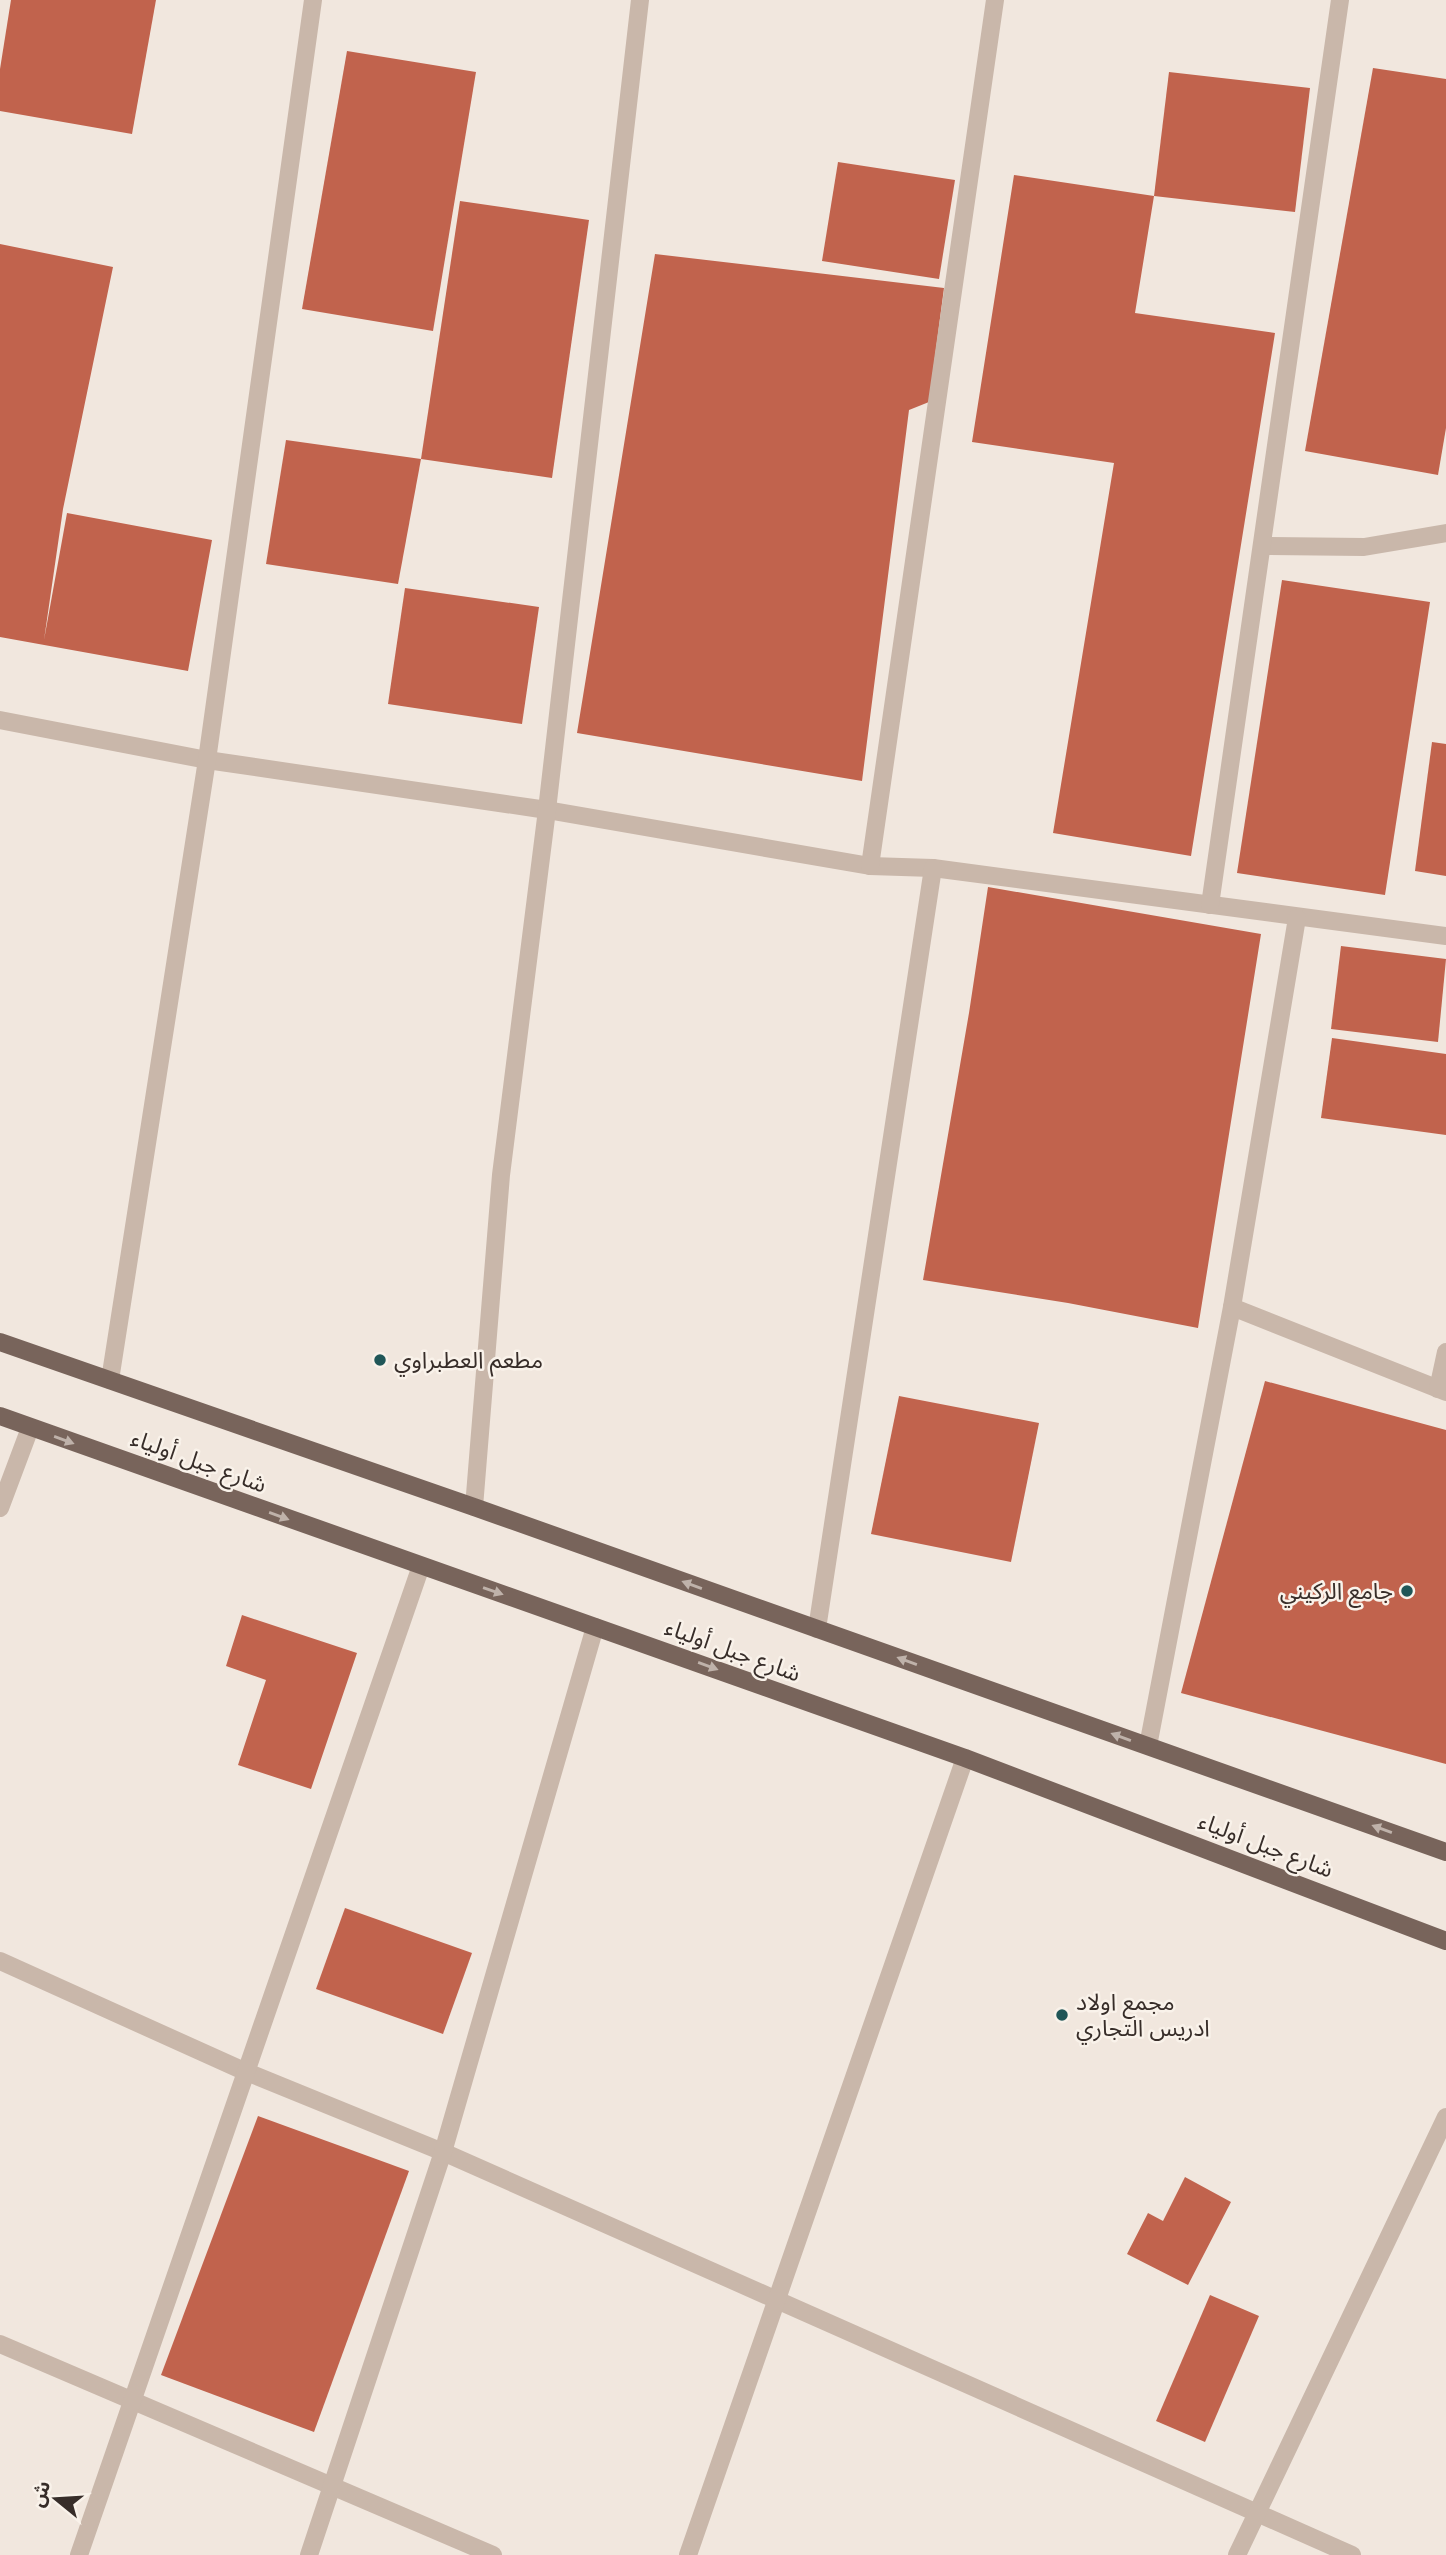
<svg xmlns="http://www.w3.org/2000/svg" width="1446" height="2555" font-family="Quicksand,'Noto Sans Arabic',sans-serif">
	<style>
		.building { fill: #c1634d }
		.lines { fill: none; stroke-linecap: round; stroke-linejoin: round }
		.street { stroke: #c9b7aa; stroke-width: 18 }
		.primary { stroke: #78645b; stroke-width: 18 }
		.oneway { fill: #bfb2aa }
		.poi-dot { fill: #205657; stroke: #f9f2ea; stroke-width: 2.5 }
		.labels { text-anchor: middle; stroke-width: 5; stroke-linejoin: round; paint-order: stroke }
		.poi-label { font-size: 23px; fill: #372d29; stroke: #f9f2ea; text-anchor: start }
		.street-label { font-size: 23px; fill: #372d29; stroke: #f9f2ea }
	</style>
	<rect width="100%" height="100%" fill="#f1e7de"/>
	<g class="building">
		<path d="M11 0H156L132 134 0 111V69Z"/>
		<path d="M347 51 476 72 433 331 302 309Z"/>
		<path d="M1373 68 1446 79V428L1438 475 1305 451Z"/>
		<path d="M1169 72 1310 88 1295 212 1154 196Z"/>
		<path d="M838 162 955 180 939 279 822 261Z"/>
		<path d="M1014 175 1154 196 1135 313 1275 333 1191 856 1053 833 1114 463 972 442Z"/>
		<path d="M460 201 589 220 552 478 421 459Z"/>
		<path d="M0 244 113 267 63 509 44 640 67 513 212 540 188 671 0 637Z"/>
		<path d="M655 254 944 288 929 402 909 410 862 781 577 733Z"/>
		<path d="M286 440 421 459 398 584 266 564Z"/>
		<path d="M1282 580 1430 602 1385 895 1237 873Z"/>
		<path d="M405 588 539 607 522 724 388 704Z"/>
		<path d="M1432 742 1446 744V876L1415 871Z"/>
		<path d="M988 887 1261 934 1198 1328 1068 1303 923 1280 969 1013Z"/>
		<path d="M1341 946 1446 959 1438 1042 1331 1029Z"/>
		<path d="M1332 1038 1446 1054V1135L1321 1118Z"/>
		<path d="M1265 1381 1446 1430V1764L1181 1693Z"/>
		<path d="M899 1396 1039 1423 1011 1562 871 1534Z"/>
		<path d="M242 1615 357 1653 311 1789 238 1765 266 1680 226 1666Z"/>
		<path d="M345 1908 472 1953 443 2034 316 1989Z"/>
		<path d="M258 2116 409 2171 314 2432 161 2375Z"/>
		<path d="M1185 2177 1231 2202 1188 2285 1127 2254 1148 2213 1163 2221Z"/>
		<path d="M1210 2295 1259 2316 1205 2442 1156 2421Z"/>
	</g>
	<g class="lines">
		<g class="street">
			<path d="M1264 546 1364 547 1446 533"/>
			<path d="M0 720 207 760 547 810 870 866 933 868 1446 936"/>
			<path d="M870 866 995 0"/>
			<path d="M1210 905 1340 0"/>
			<path d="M1232 1307 1446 1392"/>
			<path d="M110 1380 207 760 313 0"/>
			<path d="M1438 1389 1446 1352"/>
			<path d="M474 1507 501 1175 547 810 640 0"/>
			<path d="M0 1508 30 1428"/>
			<path d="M817 1629 933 868"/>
			<path d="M1148 1746 1232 1307 1297 918"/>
			<path d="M0 1961 244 2071 443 2152 1352 2555"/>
			<path d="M0 2344 493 2555"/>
			<path d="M79 2555 421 1566"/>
			<path d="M309 2555 443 2152 595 1627"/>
			<path d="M688 2555 965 1758"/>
			<path d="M1237 2555 1446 2117"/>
		</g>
		<g class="primary">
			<path d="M0 1342 474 1507 1446 1852"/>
			<path d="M0 1416 965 1758 1446 1941"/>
		</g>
	</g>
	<defs><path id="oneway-solid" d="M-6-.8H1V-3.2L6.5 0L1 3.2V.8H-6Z" transform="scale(1.75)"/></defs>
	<g class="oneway">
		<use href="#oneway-solid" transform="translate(64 1440) rotate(20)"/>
		<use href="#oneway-solid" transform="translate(279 1516) rotate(20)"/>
		<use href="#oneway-solid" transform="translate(692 1585) rotate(-160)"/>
		<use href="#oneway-solid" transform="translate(493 1591) rotate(19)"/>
		<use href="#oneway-solid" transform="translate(907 1661) rotate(-160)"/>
		<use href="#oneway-solid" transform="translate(708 1666) rotate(20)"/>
		<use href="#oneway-solid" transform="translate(1121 1737) rotate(-160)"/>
		<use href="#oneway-solid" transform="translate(1382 1829) rotate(-160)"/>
	</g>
	<g class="poi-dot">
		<circle cx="380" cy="1360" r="7"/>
		<circle cx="1407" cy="1591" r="7"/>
		<circle cx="1062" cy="2015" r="7"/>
	</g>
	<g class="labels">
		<g class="poi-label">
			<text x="394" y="1368">مطعم العطبراوي</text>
			<text x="1393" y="1599" text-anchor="end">جامع الركيني</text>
			<text x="1076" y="2010">مجمع اولاد<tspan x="1076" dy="26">ادريس التجاري</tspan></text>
		</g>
		<g class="street-label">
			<text transform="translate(199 1461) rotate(20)" y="8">شارع جبل أولياء</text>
			<text transform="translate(733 1650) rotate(20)" y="8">شارع جبل أولياء</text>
			<text transform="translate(1266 1845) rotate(21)" y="8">شارع جبل أولياء</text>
		</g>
	</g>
	<g transform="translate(56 2499) rotate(288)" stroke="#f9f2ea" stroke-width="5" paint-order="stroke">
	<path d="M0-5L12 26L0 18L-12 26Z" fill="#372d29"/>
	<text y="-10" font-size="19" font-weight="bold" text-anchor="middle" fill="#372d29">ش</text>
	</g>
</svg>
